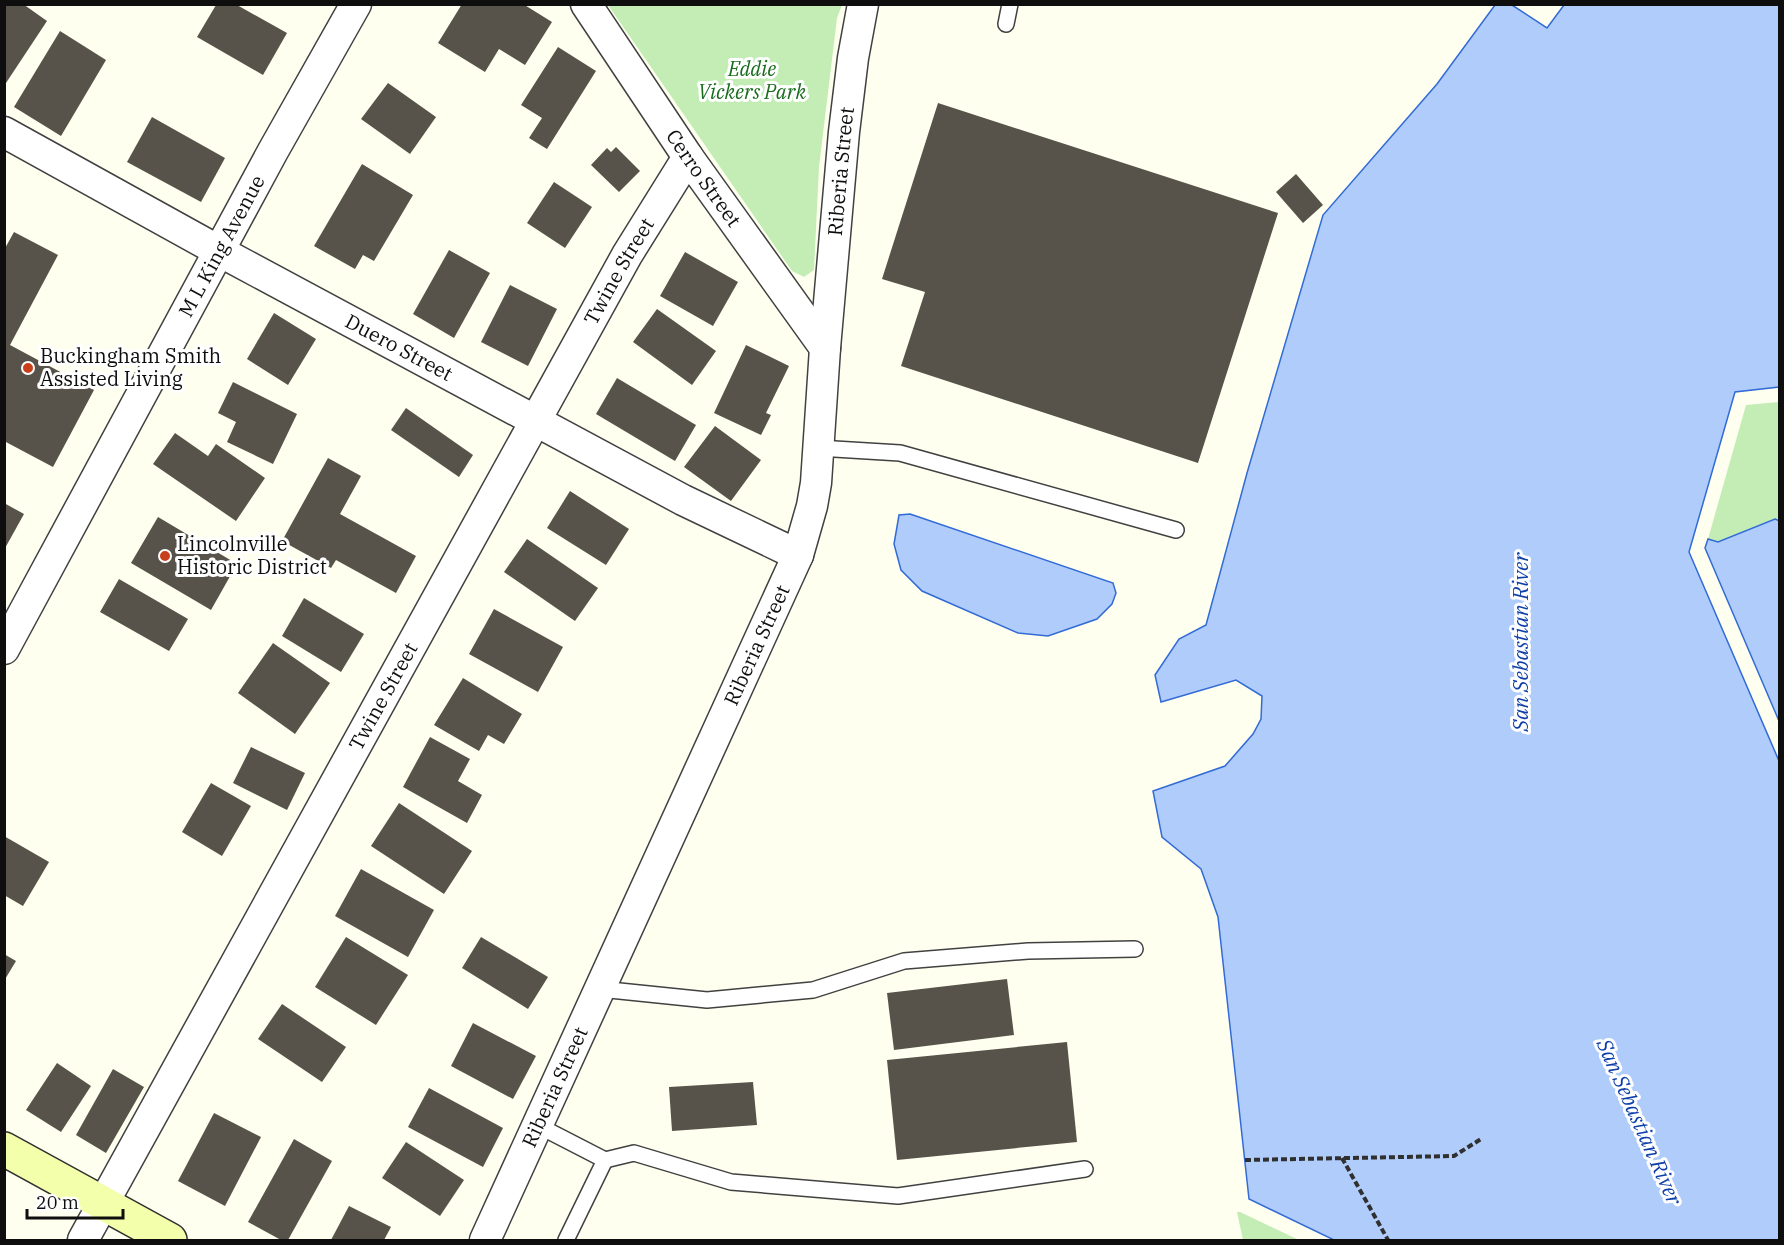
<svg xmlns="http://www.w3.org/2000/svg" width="1784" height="1245" font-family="'IBM Plex Serif',serif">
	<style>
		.green { fill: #c4edb6 }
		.water { fill: #b0ccfa; stroke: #326bd6; stroke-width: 1.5 }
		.building { fill: #58534a }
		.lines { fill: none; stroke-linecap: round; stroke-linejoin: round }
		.lane-casing { stroke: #414141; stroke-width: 18 }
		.street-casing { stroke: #414141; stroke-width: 33 }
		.secondary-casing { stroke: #303030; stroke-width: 36 }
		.path { stroke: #303030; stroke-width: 4; stroke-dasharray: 6 3; stroke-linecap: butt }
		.lane { stroke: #fff; stroke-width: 15 }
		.street { stroke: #fff; stroke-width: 30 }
		.secondary { stroke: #f3ffaa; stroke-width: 33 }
		.poi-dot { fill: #c83f1c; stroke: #fff; stroke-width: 2 }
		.labels { text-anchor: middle; stroke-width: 6; stroke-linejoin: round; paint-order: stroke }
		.park-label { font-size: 20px; font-style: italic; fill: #196b1d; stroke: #fff }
		.street-label { font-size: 20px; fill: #0e0e0e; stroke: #fff }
		.poi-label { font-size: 20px; fill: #0e0e0e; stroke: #fff; text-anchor: start }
		.water-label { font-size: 21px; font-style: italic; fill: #0e3fa9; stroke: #fff }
	</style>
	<rect width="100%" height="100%" fill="#feffef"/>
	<g class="green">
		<path d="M608 5H842L837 18 819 167 814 270 804 277 792 271Z"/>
		<path d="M1779 402V521L1775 519 1718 542 1708 539 1746 405Z"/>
		<path d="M1237 1212H1240L1299 1240H1243Z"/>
	</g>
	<g class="water">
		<path d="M1495 5H1512L1547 28 1564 5H1779V387L1735 392 1689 552 1779 761V1240H1334L1249 1199 1218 917 1201 869 1162 837 1153 791 1225 766 1253 734 1261 719 1262 696 1236 680 1161 702 1155 675 1179 639 1206 625 1247 473 1323 215 1437 84Z"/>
		<path d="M910 514 1113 583 1116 593 1112 604 1097 619 1048 636 1018 633 922 591 901 570 894 544 899 515Z"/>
		<path d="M1775 519 1780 521 1779 721 1705 548 1708 539 1718 542Z"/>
	</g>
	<g class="building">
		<path d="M4 4H23L47 21 4 86Z"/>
		<path d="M462 4H523L552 22 525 65 499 49 485 72 438 43Z"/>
		<path d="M216 5H237L287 33 263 75 197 37Z"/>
		<path d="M60 31 106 60 61 136 14 107Z"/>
		<path d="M558 47 596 71 547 149 529 138 542 118 521 105Z"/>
		<path d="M388 83 436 117 410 154 361 119Z"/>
		<path d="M938 103 1278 213 1198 463 901 366 925 292 882 279Z"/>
		<path d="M152 117 225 158 201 202 127 162Z"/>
		<path d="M616 147 640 171 619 192 591 165 607 148 611 152Z"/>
		<path d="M362 164 413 195 374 261 363 255 355 269 314 246Z"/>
		<path d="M1296 174 1323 205 1303 223 1276 192Z"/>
		<path d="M554 182 592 207 565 248 527 223Z"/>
		<path d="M14 232 58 255 10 345 94 390 53 467 4 441V250Z"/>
		<path d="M449 250 490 273 454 338 413 314Z"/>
		<path d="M685 252 738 282 713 326 660 296Z"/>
		<path d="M510 285 557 309 528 366 481 342Z"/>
		<path d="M657 309 716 351 692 385 633 342Z"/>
		<path d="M274 313 316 339 288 385 247 359Z"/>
		<path d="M746 345 789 366 766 413 771 415 761 435 714 413Z"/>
		<path d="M617 378 696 425 675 461 596 414Z"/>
		<path d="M233 382 297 414 273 464 227 442 236 422 218 413Z"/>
		<path d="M406 408 473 455 459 477 391 430Z"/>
		<path d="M715 426 761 460 731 501 684 467Z"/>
		<path d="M175 433 208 456 216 444 265 478 236 521 153 464Z"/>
		<path d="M328 458 361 476 340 514 416 556 396 593 336 560 331 568 282 541Z"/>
		<path d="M570 491 629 529 606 565 547 528Z"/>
		<path d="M4 503 24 514 4 550Z"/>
		<path d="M158 517 237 564 211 610 131 563Z"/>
		<path d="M527 539 598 588 575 621 504 572Z"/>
		<path d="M119 579 188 619 169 651 100 612Z"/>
		<path d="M304 598 364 634 341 672 282 636Z"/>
		<path d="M494 609 563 647 538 692 469 654Z"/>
		<path d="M273 643 330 683 295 734 238 693Z"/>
		<path d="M463 678 522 714 504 744 488 735 479 751 434 725Z"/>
		<path d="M430 737 470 759 458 781 482 795 467 823 403 787Z"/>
		<path d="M251 747 305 773 287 810 233 783Z"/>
		<path d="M211 783 251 806 222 856 182 832Z"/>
		<path d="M399 803 472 851 444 894 371 846Z"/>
		<path d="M4 836 49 862 23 906 4 895Z"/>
		<path d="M361 869 434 910 408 957 335 916Z"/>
		<path d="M346 937 408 975 376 1025 315 987Z"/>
		<path d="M481 937 548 977 528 1009 462 968Z"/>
		<path d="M4 954 16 961 4 981Z"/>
		<path d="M1007 979 1014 1035 894 1050 887 993Z"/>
		<path d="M282 1004 346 1047 322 1082 258 1039Z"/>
		<path d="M473 1023 536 1056 513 1099 451 1066Z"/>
		<path d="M1067 1042 1077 1142 897 1160 887 1060Z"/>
		<path d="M57 1063 91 1086 61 1132 26 1110Z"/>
		<path d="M113 1069 144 1087 106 1153 76 1135Z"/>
		<path d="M753 1082 757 1125 672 1131 669 1087Z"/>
		<path d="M429 1088 503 1128 483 1167 408 1127Z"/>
		<path d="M214 1113 261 1137 225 1206 178 1181Z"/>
		<path d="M294 1139 332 1161 288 1240H281L248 1222Z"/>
		<path d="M406 1142 464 1180 440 1216 382 1178Z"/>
		<path d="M349 1206 391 1227 384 1240H331Z"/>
	</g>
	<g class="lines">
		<g class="lane-casing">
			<g id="lane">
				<path d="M1006 24 1010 4"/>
				<path d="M818 448 900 453 1176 530"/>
				<path d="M600 989 707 1000 813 990 904 961 1028 951 1135 949"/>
				<path d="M537 1125 605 1160 566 1240"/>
				<path d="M605 1160 634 1153 731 1182 898 1196 1085 1169"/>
			</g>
		</g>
		<g class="street-casing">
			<g id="street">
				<path id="s1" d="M586 4 688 157 825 348"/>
				<path id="s2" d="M4 132 219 251 683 500 798 555"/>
				<path id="s3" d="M4 649 273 151 356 4"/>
				<path id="s4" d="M83 1240 627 255 688 157"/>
				<path id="s5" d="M485 1240 798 555 812 506 816 483 825 348 844 132 853 58 863 4"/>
			</g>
		</g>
		<g class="secondary-casing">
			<path id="secondary" d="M4 1149 170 1240"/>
		</g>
		<g class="path">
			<path d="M1342 1158 1388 1240"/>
			<path d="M1245 1160 1454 1156 1481 1139"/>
		</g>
		<use href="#lane" class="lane"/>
		<use href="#street" class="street"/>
		<use href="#secondary" class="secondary"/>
	</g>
	<g class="poi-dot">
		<circle cx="28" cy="368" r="6"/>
		<circle cx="165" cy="556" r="6"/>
	</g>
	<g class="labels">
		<g class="park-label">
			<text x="752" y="76">Eddie<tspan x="752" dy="23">Vickers Park</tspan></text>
		</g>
		<g class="street-label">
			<text dy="7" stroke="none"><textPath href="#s5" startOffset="1140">Riberia Street</textPath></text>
			<text dy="7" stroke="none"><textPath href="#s1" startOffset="210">Cerro Street</textPath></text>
			<text dy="7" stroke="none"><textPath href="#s3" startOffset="458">M L King Avenue</textPath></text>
			<text dy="7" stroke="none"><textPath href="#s4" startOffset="1107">Twine Street</textPath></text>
			<text dy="7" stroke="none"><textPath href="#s2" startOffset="450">Duero Street</textPath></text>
			<text dy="7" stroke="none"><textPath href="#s5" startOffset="654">Riberia Street</textPath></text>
			<text dy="7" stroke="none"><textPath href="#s4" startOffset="621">Twine Street</textPath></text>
			<text dy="7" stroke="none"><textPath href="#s5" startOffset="168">Riberia Street</textPath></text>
		</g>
		<g class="poi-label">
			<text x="40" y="363">Buckingham Smith<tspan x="40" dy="23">Assisted Living</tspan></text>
			<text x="177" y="551">Lincolnville<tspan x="177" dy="23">Historic District</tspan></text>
		</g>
		<g class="water-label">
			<text transform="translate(1521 642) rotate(-90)" y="7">San Sebastian River</text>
			<text transform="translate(1639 1122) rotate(66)" y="7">San Sebastian River</text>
		</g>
	</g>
	<rect width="1784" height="1245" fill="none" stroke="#0e0e0e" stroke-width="12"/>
	<path d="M27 1209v9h96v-9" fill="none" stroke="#0e0e0e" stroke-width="3"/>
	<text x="36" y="1209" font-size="18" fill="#0e0e0e" stroke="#ffffff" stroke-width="4.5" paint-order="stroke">20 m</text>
</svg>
